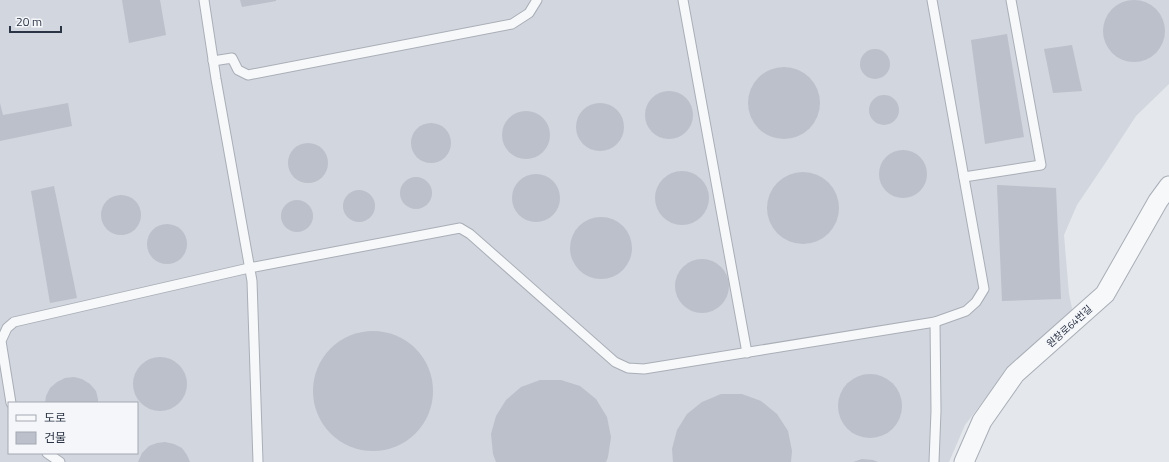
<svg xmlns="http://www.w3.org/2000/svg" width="1169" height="462" font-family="'Titillium Web','Noto Sans KR',sans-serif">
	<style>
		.built { fill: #d2d6de; fill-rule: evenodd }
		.building { fill: #bbc0ca }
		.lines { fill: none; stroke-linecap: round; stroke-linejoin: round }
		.lane-casing { stroke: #a9aeb7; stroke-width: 11 }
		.street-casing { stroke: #a9aeb7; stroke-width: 21 }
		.lane { stroke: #f7f8fa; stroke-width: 9 }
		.street { stroke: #f7f8fa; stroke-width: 19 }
		.labels { text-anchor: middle; stroke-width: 3; stroke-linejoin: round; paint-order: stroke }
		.street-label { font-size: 10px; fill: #2b3445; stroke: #f4f6f9 }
	</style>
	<rect width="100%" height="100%" fill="#e4e7ec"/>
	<path class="built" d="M0 0H1169V84L1136 116 1104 165 1077 205 1064 235 1069 294 1073 313 1010 366 965 425 949 462H0ZM9 403H137V453H9Z"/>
	<g class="building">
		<path d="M122 0H160L166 35 129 43Z"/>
		<path d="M240 0H276V1L242 7Z"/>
		<circle cx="1134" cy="31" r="31"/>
		<path d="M1007 34 1024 137 985 144 971 40Z"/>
		<path d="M1072 45 1082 91 1053 93 1044 49Z"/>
		<circle cx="875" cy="64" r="15"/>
		<circle cx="784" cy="103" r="36"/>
		<circle cx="669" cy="115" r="24"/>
		<circle cx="884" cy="110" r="15"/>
		<circle cx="600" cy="127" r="24"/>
		<path d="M0 103 3 115 68 103 72 126 0 141Z"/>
		<circle cx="526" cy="135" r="24"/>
		<circle cx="431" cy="143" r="20"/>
		<circle cx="308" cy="163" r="20"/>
		<circle cx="903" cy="174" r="24"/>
		<circle cx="682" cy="198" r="27"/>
		<circle cx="803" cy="208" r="36"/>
		<circle cx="536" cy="198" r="24"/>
		<circle cx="416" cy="193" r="16"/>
		<path d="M997 185 1056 188 1061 299 1002 301Z"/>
		<path d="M54 186 77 298 50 303 31 191Z"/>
		<circle cx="359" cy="206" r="16"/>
		<circle cx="121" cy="215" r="20"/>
		<circle cx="297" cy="216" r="16"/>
		<circle cx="601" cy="248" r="31"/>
		<circle cx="167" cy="244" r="20"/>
		<circle cx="702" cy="286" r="27"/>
		<circle cx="373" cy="391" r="60"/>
		<circle cx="160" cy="384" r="27"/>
		<circle cx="870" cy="406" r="32"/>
		<path d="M74 377 82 379 90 384 96 391 98 399V403H45L46 396 50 388 57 382 65 378Z"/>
		<path d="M540 380H561L580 386 596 399 607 417 611 437 608 457 606 462H496L493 454 491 434 496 416 506 400 521 387Z"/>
		<path d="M721 394H742L761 401 777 414 788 431 792 451 791 462H673L672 449 677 430 687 414 702 402Z"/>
		<path d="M165 442 174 444 182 448 187 455 190 462H138L142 453 149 446 157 443Z"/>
		<path d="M862 459 873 460 878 462H853Z"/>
	</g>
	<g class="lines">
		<g class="lane-casing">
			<g id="lane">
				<path d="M204 0 216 79 252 281 258 462"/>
				<path d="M683 0 747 353"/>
				<path d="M213 61 232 58 238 70 248 75 512 24 529 13 537 0"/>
				<path d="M964 177 1041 165 1011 0"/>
				<path d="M11 403 1 341 7 328 14 322 249 268 460 228 470 234 615 362 628 368 644 369 935 322 966 311 976 302 984 289 932 0"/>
				<path d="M47 453 60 462"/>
				<path d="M934 462 936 411 935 322"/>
			</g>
		</g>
		<g class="street-casing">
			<path id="street" d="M964 462 982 421 1015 374 1105 294 1158 201 1169 186"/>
		</g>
		<use href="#lane" class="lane"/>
		<use href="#street" class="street"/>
	</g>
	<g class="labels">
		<g class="street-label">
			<text transform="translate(1069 326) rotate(-42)" y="4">원창로64번길</text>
		</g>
	</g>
	<rect x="8" y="402" width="130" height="52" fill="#f4f6f9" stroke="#a4a8b1"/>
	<rect x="16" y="415" width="20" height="6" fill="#f7f8fa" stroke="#a4a8b1"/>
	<text x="44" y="422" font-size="12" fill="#2b3445">도로</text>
	<rect x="16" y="432" width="20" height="12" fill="#bbc0ca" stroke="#a4a8b1"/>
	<text x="44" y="442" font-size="12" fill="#2b3445">건물</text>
	<path d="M10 26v6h51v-6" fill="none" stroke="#2b3445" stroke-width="2"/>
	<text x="16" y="26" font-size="12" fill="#2b3445" stroke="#f4f6f9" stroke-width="3" paint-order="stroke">20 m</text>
</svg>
